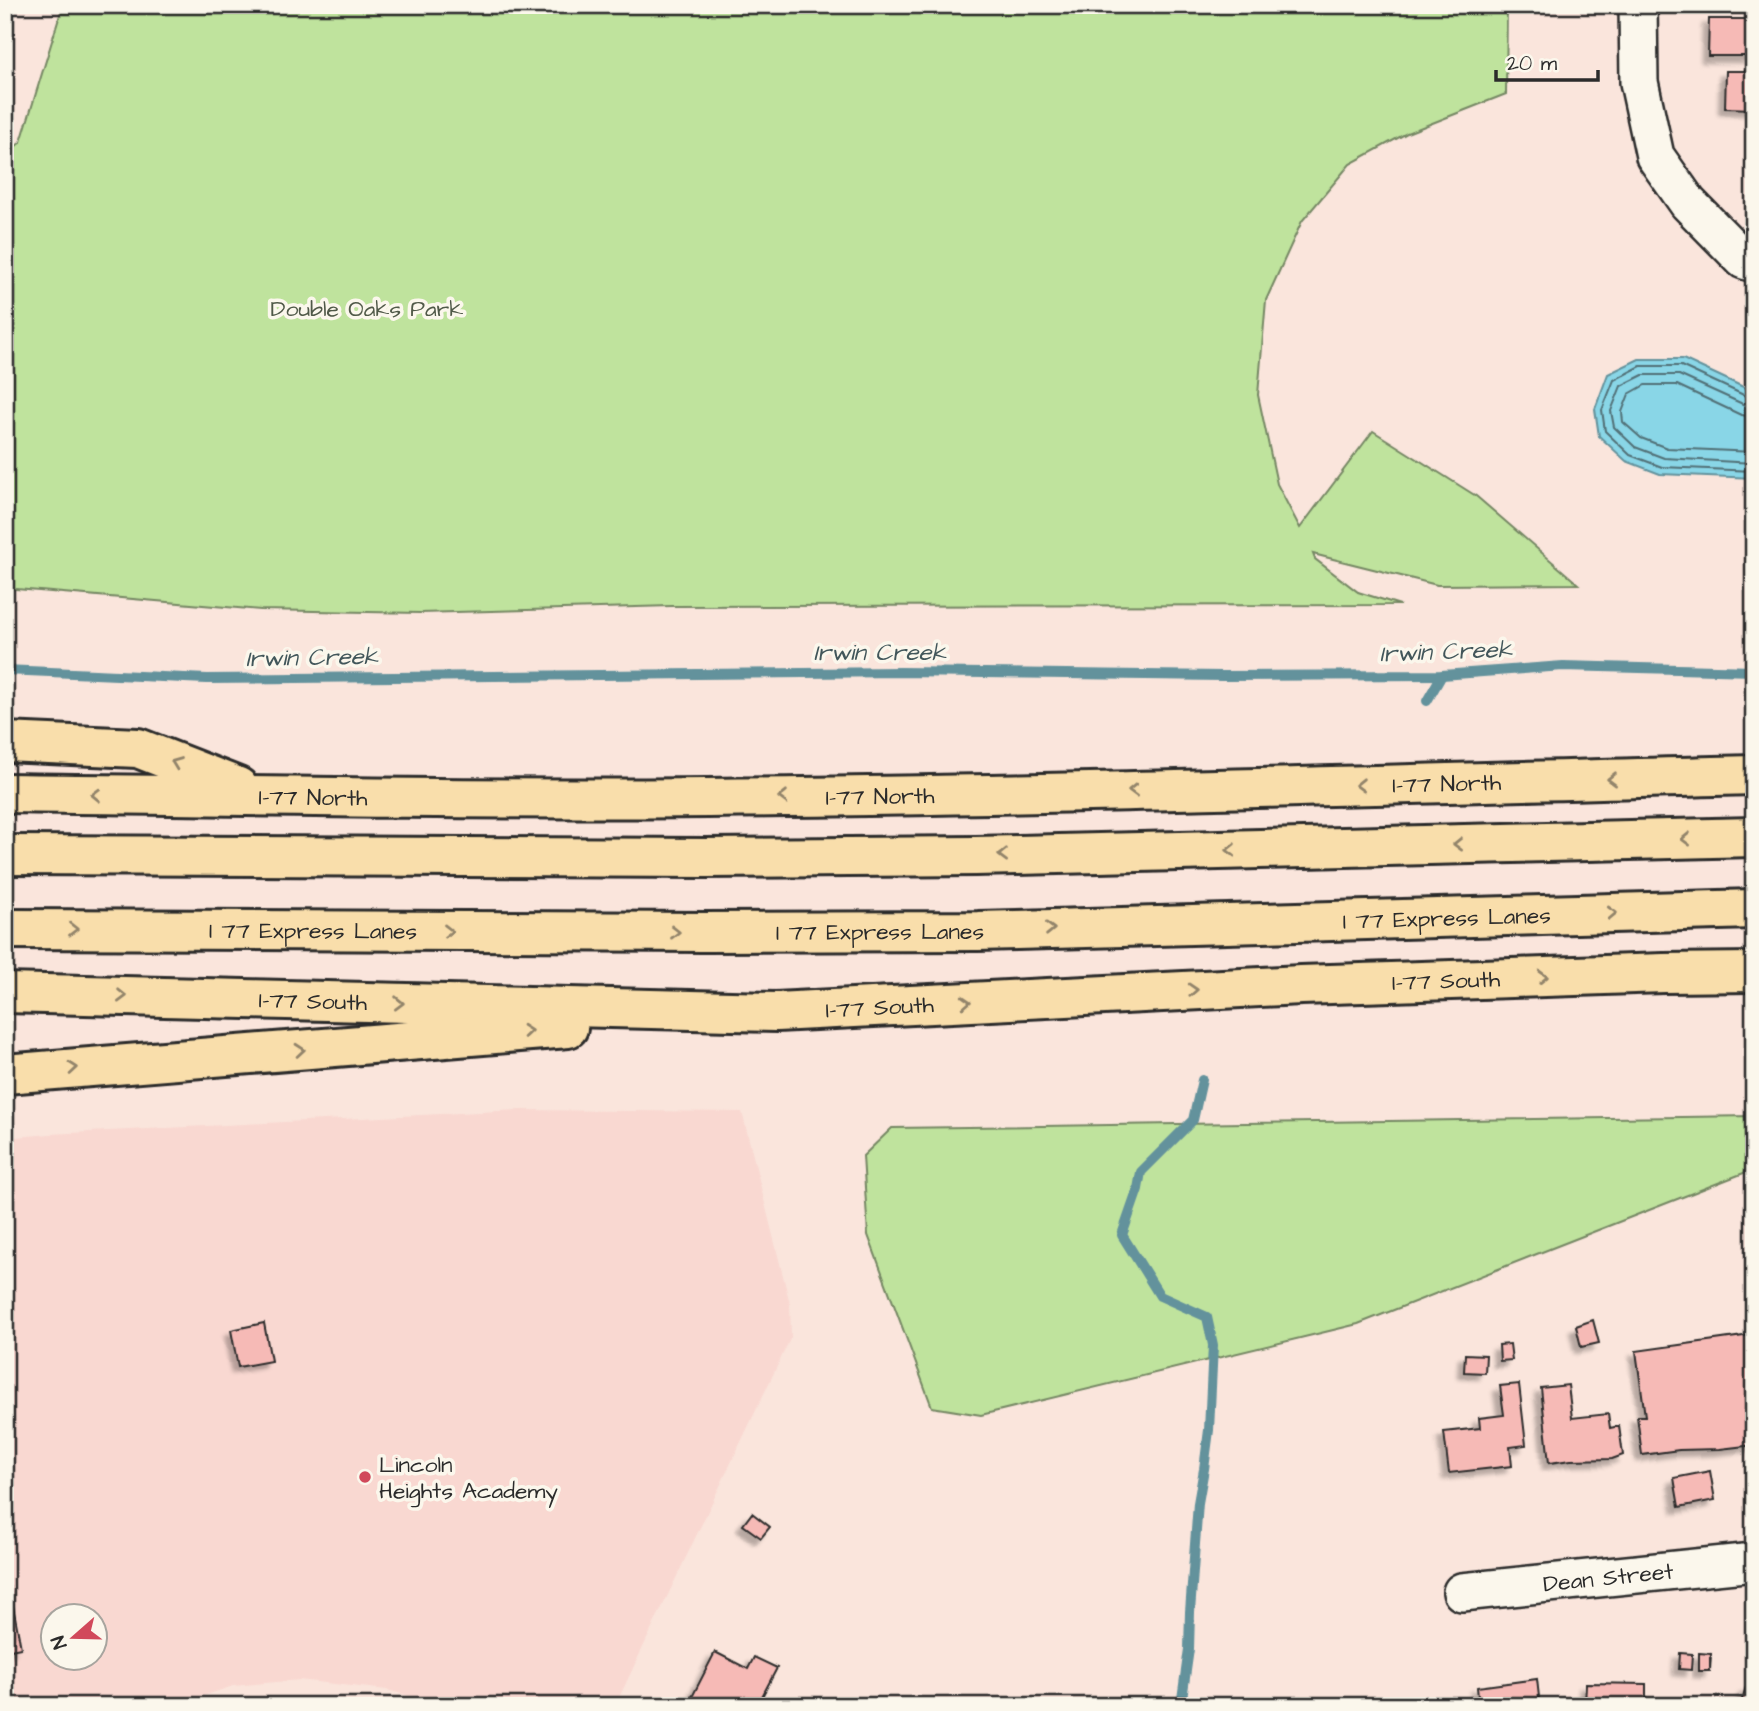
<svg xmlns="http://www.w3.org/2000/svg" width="1759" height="1711" font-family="'Architects Daughter',sans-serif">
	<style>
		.built { fill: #f9d8d1; fill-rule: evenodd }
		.green { fill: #bfe39d; stroke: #758764; stroke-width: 2 }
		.water { fill: #89d6e7; stroke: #63929c; stroke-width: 2 }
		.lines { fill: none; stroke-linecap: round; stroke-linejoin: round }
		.shore { stroke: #516f76; stroke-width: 2 }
		.stream { stroke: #63929c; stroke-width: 10 }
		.building { fill: #f6bab6; stroke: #2b2b2b; stroke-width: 2; filter: url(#shadow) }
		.street-casing { stroke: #2b2b2b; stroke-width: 42 }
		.highway-casing { stroke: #2b2b2b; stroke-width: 44 }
		.street { stroke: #fbf7ec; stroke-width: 37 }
		.highway { stroke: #f9deab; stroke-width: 38 }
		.oneway { stroke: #92846b }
		.poi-dot { fill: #d1495b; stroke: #fbf7ec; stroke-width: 2.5 }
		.labels { text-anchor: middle; stroke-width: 7; stroke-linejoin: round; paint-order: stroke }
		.park-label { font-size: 23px; fill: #505948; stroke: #fbf7ec }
		.street-label { font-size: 23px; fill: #2b2b2b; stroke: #fbf7ec }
		.poi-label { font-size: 23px; fill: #2b2b2b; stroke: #fbf7ec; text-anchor: start }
		.water-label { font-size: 24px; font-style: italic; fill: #42565a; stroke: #fbf7ec }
	</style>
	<defs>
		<filter id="shadow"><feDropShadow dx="-6" dy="6" stdDeviation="2" flood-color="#0004"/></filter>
	</defs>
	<rect width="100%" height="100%" fill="#fae5dc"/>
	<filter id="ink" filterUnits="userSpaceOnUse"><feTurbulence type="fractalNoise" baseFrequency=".0143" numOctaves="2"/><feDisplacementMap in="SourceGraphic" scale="14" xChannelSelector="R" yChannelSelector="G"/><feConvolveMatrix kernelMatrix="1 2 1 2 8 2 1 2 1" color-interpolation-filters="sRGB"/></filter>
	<g filter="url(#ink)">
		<path class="built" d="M519 1110 742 1112 790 1304 791 1337 615 1706H446L387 1690 299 1680 233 1686 173 1706H5V1138L50 1134ZM52 1616H94V1658H52Z"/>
		<g class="green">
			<path d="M63 5H1507L1506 94 1407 133 1350 164 1302 221 1266 300 1258 395 1277 484 1300 528 1373 431 1476 496 1578 584 1437 585 1313 554 1315 559 1358 592 1400 605 672 606 420 613 261 610 5 588V155L21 142Z"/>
			<path d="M1754 1116V1169L1358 1324 981 1415 932 1407 868 1235 863 1156 892 1128Z"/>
		</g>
		<path class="water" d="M1639 359H1683L1754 392V478L1660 474 1626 461 1599 436 1595 409 1608 374Z"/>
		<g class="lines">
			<g class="shore">
				<path d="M1754 398 1748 397 1681 366H1641L1614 380 1602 410 1605 431 1630 455 1662 467 1754 471"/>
				<path d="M1754 406 1745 405 1679 375H1643L1621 386 1611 411 1614 427 1635 447 1664 458 1754 463"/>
				<path d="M1754 417 1741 415 1677 385H1645L1629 394 1622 412 1623 422 1641 438 1667 448 1754 452"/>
			</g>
			<g class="stream">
				<path d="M5 670 207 679 900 672 1223 676 1442 675 1563 666 1754 671"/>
				<path d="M1427 701 1442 675"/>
				<path d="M1181 1706 1189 1649 1190 1612 1198 1503 1204 1469 1209 1430 1213 1345 1207 1317 1160 1296 1122 1235 1138 1189 1141 1172 1193 1120 1202 1080"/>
			</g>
		</g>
		<g class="building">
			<path d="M1709 19H1754V56H1708Z"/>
			<path d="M1726 71H1754V109L1725 108Z"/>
			<path d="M1593 1320 1599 1343 1581 1347 1576 1326Z"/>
			<path d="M264 1323 271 1361 238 1367 231 1330Z"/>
			<path d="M1751 1335 1754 1354V1445L1720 1449 1679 1450 1642 1455 1637 1416H1645L1636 1351Z"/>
			<path d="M1510 1344 1512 1360 1500 1361 1499 1345Z"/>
			<path d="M1465 1354 1486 1355 1485 1373 1464 1372Z"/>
			<path d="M1519 1384 1526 1445 1510 1447 1512 1466 1449 1473 1444 1432 1480 1428 1479 1418 1504 1415 1500 1386Z"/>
			<path d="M1568 1385 1572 1418 1608 1414 1610 1428 1619 1426 1623 1455 1612 1459 1571 1460 1549 1463 1541 1388Z"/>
			<path d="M1710 1471 1715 1500 1679 1507 1674 1478Z"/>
			<path d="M752 1513 770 1527 761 1538 743 1525Z"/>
			<path d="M5 1564 21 1648 5 1651Z"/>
			<path d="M715 1652 748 1669 754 1657 777 1668 757 1706H708L692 1697Z"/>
			<path d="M1680 1653 1692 1654 1691 1670 1679 1669Z"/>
			<path d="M1699 1653 1711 1654 1710 1671H1699Z"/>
			<path d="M1537 1679 1540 1706H1479L1477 1687Z"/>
			<path d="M1586 1683 1646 1684V1706H1585Z"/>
			<path d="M1746 1687H1754V1706H1740Z"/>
		</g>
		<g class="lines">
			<g class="street-casing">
				<g id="street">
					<path d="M1638 5 1639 82 1655 156 1688 203 1744 260 1754 263"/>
					<path id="s1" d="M1462 1592 1754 1562"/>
				</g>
			</g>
			<g class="highway-casing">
				<g id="highway">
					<path d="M5 742 138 748 238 787"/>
					<path id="s2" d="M5 793C240 796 474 800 708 798 1057 795 1405 784 1754 775"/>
					<path d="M5 855 705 858 976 856 1754 837"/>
					<path id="s3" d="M5 929 705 932 978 931 1754 909"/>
					<path id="s4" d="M5 993 776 1012 1301 985 1664 973 1754 972"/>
					<path d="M5 1074 568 1028"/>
				</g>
			</g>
			<use href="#street" class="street"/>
			<use href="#highway" class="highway"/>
		</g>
		<defs><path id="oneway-chevron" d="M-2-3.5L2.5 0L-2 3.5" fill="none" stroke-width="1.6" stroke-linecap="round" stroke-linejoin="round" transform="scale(1.75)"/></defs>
		<g class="oneway">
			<use href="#oneway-chevron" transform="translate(176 763) rotate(-159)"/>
			<use href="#oneway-chevron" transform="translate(1612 779) rotate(179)"/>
			<use href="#oneway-chevron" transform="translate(1360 785) rotate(179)"/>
			<use href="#oneway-chevron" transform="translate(1133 790) rotate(179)"/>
			<use href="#oneway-chevron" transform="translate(96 795) rotate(-179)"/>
			<use href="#oneway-chevron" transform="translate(783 797) rotate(179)"/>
			<use href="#oneway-chevron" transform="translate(1686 839) rotate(179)"/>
			<use href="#oneway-chevron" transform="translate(1458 844) rotate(179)"/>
			<use href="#oneway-chevron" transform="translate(1231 850) rotate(179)"/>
			<use href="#oneway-chevron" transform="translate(1003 855) rotate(179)"/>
			<use href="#oneway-chevron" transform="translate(1612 913) rotate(-2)"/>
			<use href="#oneway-chevron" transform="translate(73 929)"/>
			<use href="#oneway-chevron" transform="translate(1050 929) rotate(-1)"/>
			<use href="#oneway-chevron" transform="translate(448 931)"/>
			<use href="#oneway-chevron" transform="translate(675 932)"/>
			<use href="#oneway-chevron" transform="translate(1543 977) rotate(-2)"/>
			<use href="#oneway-chevron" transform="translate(1193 990) rotate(-3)"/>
			<use href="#oneway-chevron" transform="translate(122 996) rotate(1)"/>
			<use href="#oneway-chevron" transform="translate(966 1002) rotate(-3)"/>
			<use href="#oneway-chevron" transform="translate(399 1003) rotate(1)"/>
			<use href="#oneway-chevron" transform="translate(527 1031) rotate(-5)"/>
			<use href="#oneway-chevron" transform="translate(300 1050) rotate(-5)"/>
			<use href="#oneway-chevron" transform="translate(73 1068) rotate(-5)"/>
		</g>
	</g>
	<circle class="poi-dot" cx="365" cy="1477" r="7"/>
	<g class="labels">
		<g class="park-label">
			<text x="367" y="316">Double Oaks Park</text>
		</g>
		<g class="street-label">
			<text dy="8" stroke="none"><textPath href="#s2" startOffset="1442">I-77 North</textPath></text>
			<text dy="8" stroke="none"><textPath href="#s2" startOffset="875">I-77 North</textPath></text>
			<text dy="8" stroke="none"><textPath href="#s2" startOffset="308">I-77 North</textPath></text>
			<text dy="8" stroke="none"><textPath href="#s3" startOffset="1442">I 77 Express Lanes</textPath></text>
			<text dy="8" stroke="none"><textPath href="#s3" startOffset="308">I 77 Express Lanes</textPath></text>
			<text dy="8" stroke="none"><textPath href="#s3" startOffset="875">I 77 Express Lanes</textPath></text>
			<text dy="8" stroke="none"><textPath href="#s4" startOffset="1442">I-77 South</textPath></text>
			<text dy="8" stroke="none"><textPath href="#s4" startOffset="308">I-77 South</textPath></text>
			<text dy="8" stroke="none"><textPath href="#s4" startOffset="875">I-77 South</textPath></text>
			<text dy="8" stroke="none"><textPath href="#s1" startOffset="147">Dean Street</textPath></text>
		</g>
		<g class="poi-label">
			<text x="379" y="1472">Lincoln<tspan x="379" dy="26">Heights Academy</tspan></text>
		</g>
		<g class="water-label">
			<text transform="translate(1446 651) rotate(-2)" y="8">Irwin Creek</text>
			<text x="880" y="660">Irwin Creek</text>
			<text transform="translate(312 657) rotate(-1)" y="8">Irwin Creek</text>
		</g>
	</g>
	<rect width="1759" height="1711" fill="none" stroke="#fbf7ec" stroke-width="28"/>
	<rect x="14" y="14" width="1731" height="1683" fill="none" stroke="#2b2b2b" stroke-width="2.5" filter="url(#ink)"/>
	<g transform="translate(74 1637) rotate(250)"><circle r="33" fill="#fbf7ec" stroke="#a8a59f" stroke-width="2"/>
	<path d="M0-5L12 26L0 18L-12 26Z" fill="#d1495b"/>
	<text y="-10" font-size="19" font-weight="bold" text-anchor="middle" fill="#2b2b2b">N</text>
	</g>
	<path d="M1496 70v10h102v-10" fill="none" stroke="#2b2b2b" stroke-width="3.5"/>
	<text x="1507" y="70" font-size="21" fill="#2b2b2b" stroke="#fbf7ec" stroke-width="5" paint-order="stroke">20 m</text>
</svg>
